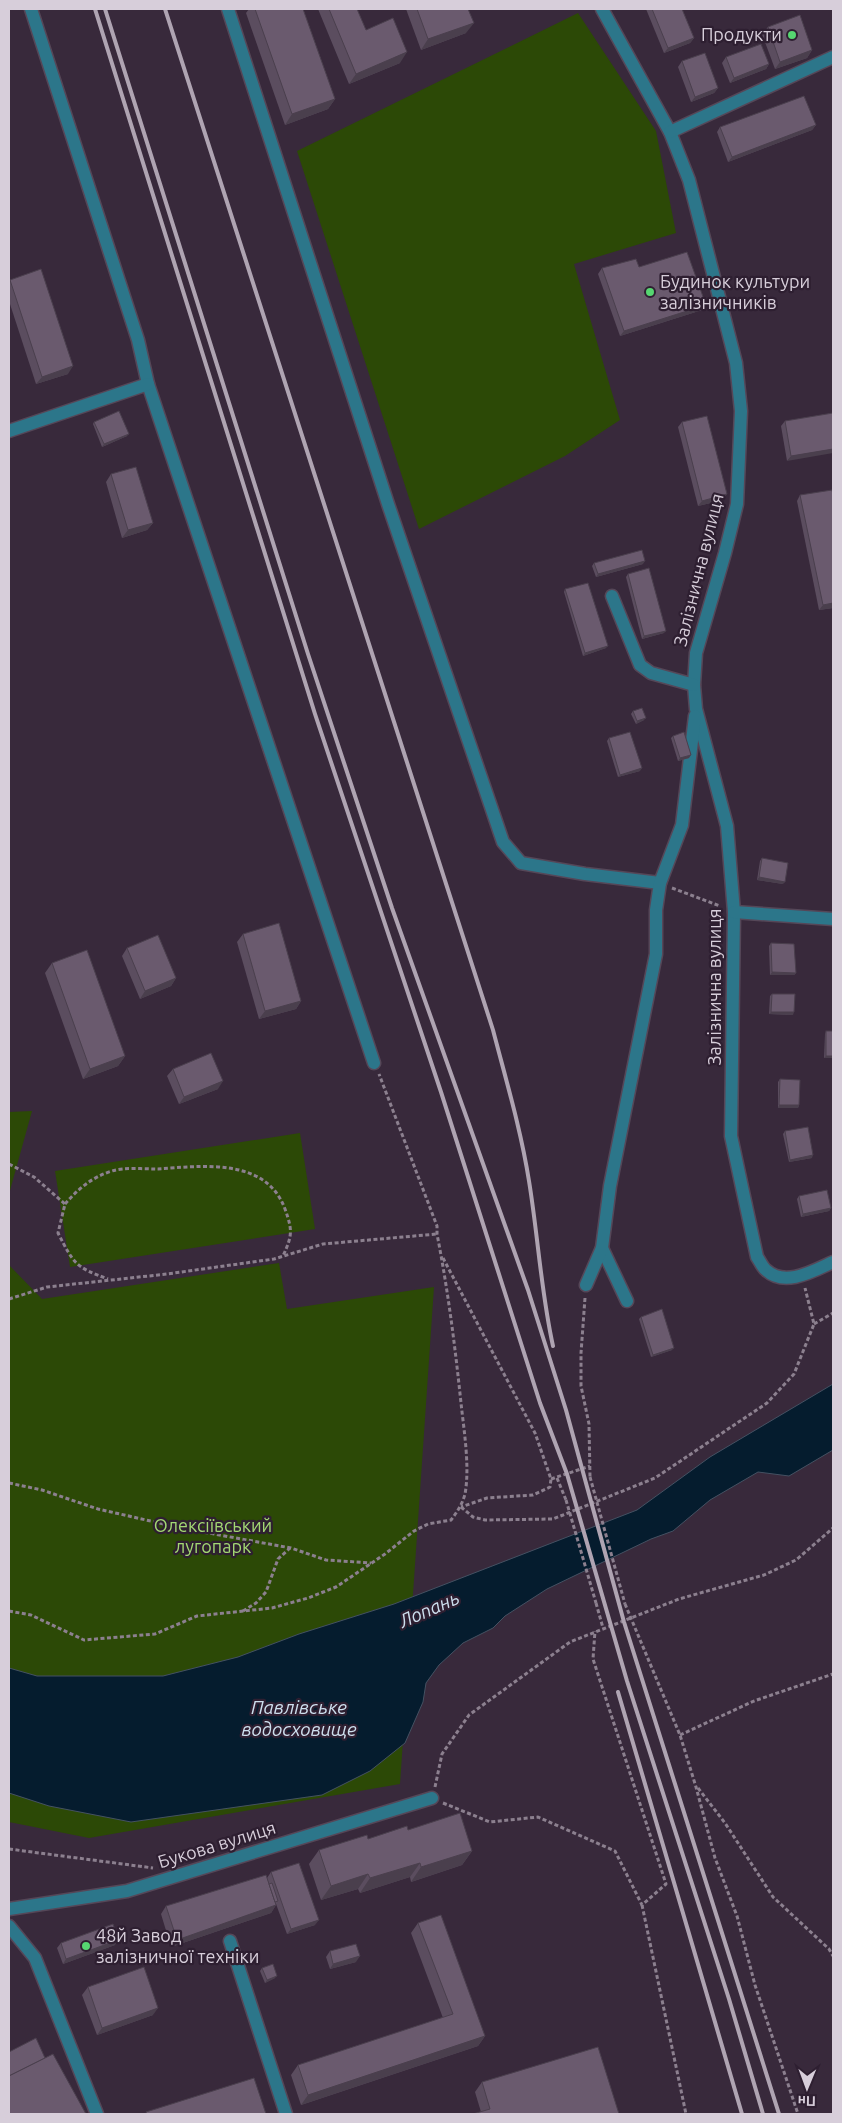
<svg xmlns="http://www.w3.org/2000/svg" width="842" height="2123" font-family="Ubuntu,sans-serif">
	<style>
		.green { fill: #2c4906 }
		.water { fill: #051c2e; stroke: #445162 }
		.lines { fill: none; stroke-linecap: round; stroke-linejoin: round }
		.minor-casing { stroke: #554758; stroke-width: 15 }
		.path { stroke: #8c808f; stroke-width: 3; stroke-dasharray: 4 2.5; stroke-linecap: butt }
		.minor { stroke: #2c768a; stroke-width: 12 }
		.rail { stroke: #afa4b2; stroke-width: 4 }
		.path-bridge { stroke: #8c808f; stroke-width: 3; stroke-dasharray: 4 2.5; stroke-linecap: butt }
		.wall { fill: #5b4d5f }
		.shaded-wall { fill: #4a3f4d }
		.building { fill: #6a5a6e; stroke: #4a3f4d }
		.poi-dot { fill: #56d671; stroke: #2e1f31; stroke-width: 2 }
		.labels { text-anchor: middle; stroke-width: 4.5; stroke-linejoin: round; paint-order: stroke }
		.poi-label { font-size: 18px; fill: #d7ceda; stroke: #2e1f31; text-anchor: start }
		.street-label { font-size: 18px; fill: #d7ceda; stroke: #2e1f31 }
		.park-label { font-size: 18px; fill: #a3d873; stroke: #2e1f31 }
		.water-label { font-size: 19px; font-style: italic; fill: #cddfee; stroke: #2e1f31 }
	</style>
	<rect width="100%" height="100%" fill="#38293b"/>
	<g class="green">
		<path d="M578 13 656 131 676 233 574 264 620 420 565 456 419 529 297 151Z"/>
		<path d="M32 1111 9 1194V1112Z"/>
		<path d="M300 1133 315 1229 70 1267 55 1171Z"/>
		<path d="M279 1263 287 1309 434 1287 400 1784 89 1838 9 1822V1265L42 1299Z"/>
	</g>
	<path class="water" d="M833 1384V1450L789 1476 758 1472 710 1500 673 1531 651 1539 547 1589 505 1616 493 1628 463 1643 439 1665 426 1683 423 1702 405 1743 370 1771 322 1795 131 1822 49 1806 9 1793V1668L37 1676H163L238 1657 299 1634 394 1604 637 1510 710 1457Z"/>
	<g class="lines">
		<g class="minor-casing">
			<g id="minor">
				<path d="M31 9 138 340 148 384 374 1063"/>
				<path d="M228 9 388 504 503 842 521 863 585 874 660 883"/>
				<path d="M602 9 670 132 689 180 736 363 741 411 737 504 725 553 696 653 694 685 696 709 727 826 734 912 731 1136 757 1257C760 1261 762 1267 766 1270 785 1288 815 1270 833 1262"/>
				<path d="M670 132 833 57"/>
				<path d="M9 431 148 384"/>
				<path d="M612 596 640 665 651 673 694 685"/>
				<path d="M734 912 833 919"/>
				<path d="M602 1248 627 1301"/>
				<path d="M586 1285 602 1248 610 1186 656 954V910L660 883 682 825 695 716"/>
				<path d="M9 1909 127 1891 432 1798"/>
				<path d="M9 1926 35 1958 97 2114"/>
				<path d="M230 1941 286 2114"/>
			</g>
		</g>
		<g class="path">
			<path d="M672 888 720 906"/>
			<path d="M9 1164 34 1177 65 1204 58 1233C74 1264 75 1267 108 1279"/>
			<path d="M65 1204C78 1189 92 1177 112 1171 125 1167 143 1169 158 1169 202 1166 266 1157 285 1209 293 1231 292 1236 283 1256"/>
			<path d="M443 1258 535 1433 551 1479 550 1487 533 1495 487 1498 461 1507"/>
			<path d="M585 1298 581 1353V1386L589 1424 590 1477"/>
			<path d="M9 1299 47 1287 167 1274 274 1259 323 1244 437 1234"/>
			<path d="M814 1324 833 1313"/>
			<path d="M557 1478 566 1500"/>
			<path d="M551 1479 590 1466"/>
			<path d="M9 1483 42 1490 98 1509 181 1528 291 1548 326 1560 371 1563"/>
			<path d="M461 1507 473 1517 485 1520 553 1519 655 1478 767 1403 794 1374 814 1324 805 1288"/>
			<path d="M596 1603 603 1628"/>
			<path d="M625 1604 680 1735 696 1787 715 1858 737 1916 755 1985 798 2114"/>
			<path d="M9 1611 31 1615 84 1640 155 1634 197 1616 272 1608 308 1598 336 1587 385 1554 414 1531 428 1524 451 1520C457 1512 462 1505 465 1494 470 1467 464 1431 461 1403 455 1346 448 1290 437 1234V1226L379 1074"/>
			<path d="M243 1611 256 1603 266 1592 278 1559 290 1548"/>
			<path d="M680 1735 754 1701 833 1674"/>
			<path d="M435 1787 442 1754 469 1715 570 1642 679 1599 764 1575 796 1560 833 1528"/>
			<path d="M698 1788 725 1823 773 1897 829 1949 833 1956"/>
			<path d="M443 1803 490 1822 538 1817 615 1851 642 1905 666 1884 593 1659 595 1631"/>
			<path d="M9 1849 153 1868"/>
			<path d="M642 1905 686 2114"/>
		</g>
		<use href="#minor" class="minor"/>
		<g class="rail">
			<path d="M95 9 315 714 441 1092 540 1403 567 1474 627 1681 729 1999 763 2114"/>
			<path d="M105 9 308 654 392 908 528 1290 566 1410 624 1622 779 2114"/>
			<path d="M165 9 493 1030C506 1080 521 1130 529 1181 538 1236 541 1292 553 1346"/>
			<path d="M618 1692 742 2114"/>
		</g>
		<g class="path-bridge">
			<path d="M590 1477 625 1604"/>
			<path d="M566 1500 596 1603"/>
		</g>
	</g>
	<g class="wall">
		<path d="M249 9H303L335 99 328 109 285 125 246 13Z"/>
		<path d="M318 9H357L366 30 400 63 349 84Z"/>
		<path d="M406 9H468L466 33 421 50Z"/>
		<path d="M646 9H682L694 38 690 43 664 53Z"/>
		<path d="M768 27 812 50 807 58 775 69 762 34Z"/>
		<path d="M726 57 769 64 766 69 730 83 722 63Z"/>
		<path d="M682 61 718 88 714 93 691 102 678 67Z"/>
		<path d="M816 125 812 130 728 162 717 132 720 127Z"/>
		<path d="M639 267 702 310 620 336 598 274 602 268Z"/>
		<path d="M10 280 68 374 36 384 9 301V281Z"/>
		<path d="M833 413 787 461 781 426 785 421Z"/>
		<path d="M94 422 127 436 102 447 93 424Z"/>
		<path d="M682 422 723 500 698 506 678 427Z"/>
		<path d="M111 474 153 523 147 530 122 538 106 482Z"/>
		<path d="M800 495 833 608 819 610 797 501Z"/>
		<path d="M594 563 643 564 596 577 592 566Z"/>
		<path d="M628 574 664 633 642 639 626 577Z"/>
		<path d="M565 589 606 648 583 656 564 592Z"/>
		<path d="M633 711 644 720 636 724 631 714Z"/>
		<path d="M673 736 689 758 678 761 671 738Z"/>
		<path d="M609 738 640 771 618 777 607 741Z"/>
		<path d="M762 858 783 884 757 880 760 861Z"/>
		<path d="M833 929V946H832V930Z"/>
		<path d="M243 934 301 1001 296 1009 259 1019 237 942Z"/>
		<path d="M771 943 796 973 794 975H770L769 946Z"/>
		<path d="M127 948 176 978 171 986 140 999 122 956Z"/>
		<path d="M52 963 125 1056 118 1066 83 1079 45 973Z"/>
		<path d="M772 994 793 1015 769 1014 770 996Z"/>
		<path d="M826 1031 833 1058H824L825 1034Z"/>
		<path d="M173 1069 218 1089 179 1104 167 1076Z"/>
		<path d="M780 1079 799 1105 798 1108H778V1082Z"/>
		<path d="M785 1131 812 1158 789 1162 783 1134Z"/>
		<path d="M799 1196 831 1208 829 1211 801 1217 797 1199Z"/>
		<path d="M641 1317 672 1350 651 1357 639 1319Z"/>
		<path d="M408 1830 472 1851 462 1865 411 1882 410 1877 360 1893 358 1889 321 1900 309 1864 319 1850Z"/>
		<path d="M271 1872 315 1925 287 1934 276 1904V1905L271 1913 171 1947 161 1914 166 1906 269 1884 267 1878Z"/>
		<path d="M418 1923 485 2036 478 2046 301 2105 291 2075 298 2065 443 2018 411 1933Z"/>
		<path d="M61 1943 115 1945 63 1964 57 1948Z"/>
		<path d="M330 1951 356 1962 330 1969 326 1957Z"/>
		<path d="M262 1968 275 1978 265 1983 260 1971Z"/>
		<path d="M88 1987 153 2015 97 2035 82 1995Z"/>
		<path d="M482 2082 619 2114 481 2112 475 2092Z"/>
	</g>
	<g class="shaded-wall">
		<path d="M474 23 466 33 421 50 428 39Z"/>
		<path d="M694 38 690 43 664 53 668 48Z"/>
		<path d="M812 50 807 58 775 69 780 62Z"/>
		<path d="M407 52 400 63 349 84 356 74Z"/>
		<path d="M769 64 766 69 730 83 734 78Z"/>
		<path d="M718 88 714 93 691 102 695 97Z"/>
		<path d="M335 99 328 109 285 125 292 114Z"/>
		<path d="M816 125 812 130 728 162 732 157Z"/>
		<path d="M706 305 702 310 620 336 624 331Z"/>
		<path d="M73 366 68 374 36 384 42 377Z"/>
		<path d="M129 434 127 436 102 447 104 444Z"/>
		<path d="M833 449V453L787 461 791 456Z"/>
		<path d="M727 494 723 500 698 506 702 501Z"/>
		<path d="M153 523 147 530 122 538 128 530Z"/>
		<path d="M645 561 643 564 596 577 598 574Z"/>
		<path d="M833 603V608L819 610 823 605Z"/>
		<path d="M666 631 664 633 642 639 644 636Z"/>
		<path d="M608 646 606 648 583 656 585 653Z"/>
		<path d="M646 718 644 720 636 724 637 721Z"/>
		<path d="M691 755 689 758 678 761 680 758Z"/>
		<path d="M642 768 640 771 618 777 620 775Z"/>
		<path d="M759 877 785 882 783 884 757 880Z"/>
		<path d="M772 972 796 973 794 975H770Z"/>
		<path d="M176 978 171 986 140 999 145 991Z"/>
		<path d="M301 1001 296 1009 259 1019 265 1011Z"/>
		<path d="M771 1012H794L793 1015 769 1014Z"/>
		<path d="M125 1056 118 1066 83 1079 90 1069Z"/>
		<path d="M826 1056H833V1058H824Z"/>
		<path d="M223 1081 218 1089 179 1104 184 1097Z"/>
		<path d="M779 1105H799L798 1108H778Z"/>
		<path d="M813 1155 812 1158 789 1162 790 1160Z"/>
		<path d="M831 1208 829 1211 801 1217 803 1214Z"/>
		<path d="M674 1348 672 1350 651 1357 653 1355Z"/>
		<path d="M472 1851 462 1865 411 1882 421 1867Z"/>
		<path d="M420 1863 410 1877 360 1893 370 1878Z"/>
		<path d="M368 1874 358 1889 321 1900 331 1886Z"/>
		<path d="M276 1905 271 1913 171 1947 177 1940Z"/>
		<path d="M319 1920 315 1925 287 1934 291 1929Z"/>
		<path d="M118 1940 115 1945 63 1964 66 1959Z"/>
		<path d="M360 1956 356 1962 330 1969 333 1964Z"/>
		<path d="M277 1976 275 1978 265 1983 267 1980Z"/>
		<path d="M158 2008 153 2015 97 2035 102 2028Z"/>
		<path d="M485 2036 478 2046 301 2105 308 2095Z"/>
	</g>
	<g class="building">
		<path d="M255 9H303L335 99 292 114Z"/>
		<path d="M329 9H357L366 30 393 18 407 52 356 74Z"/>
		<path d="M417 9H468L474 23 428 39Z"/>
		<path d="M652 9H682L694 38 668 48Z"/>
		<path d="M800 15 812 50 780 62 768 27Z"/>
		<path d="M761 44 769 64 734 78 726 57Z"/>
		<path d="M705 53 718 88 695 97 682 61Z"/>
		<path d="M804 96 816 125 732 157 720 127Z"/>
		<path d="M687 252 706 305 624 331 602 268 636 259 639 267Z"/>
		<path d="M41 269 73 366 42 377 10 280Z"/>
		<path d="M119 411 129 434 104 444 94 422Z"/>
		<path d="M833 413V449L791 456 785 421Z"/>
		<path d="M707 416 727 494 702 501 682 422Z"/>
		<path d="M136 467 153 523 128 530 111 474Z"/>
		<path d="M832 490 833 495V603L823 605 800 495Z"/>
		<path d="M642 550 645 561 598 574 594 563Z"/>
		<path d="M649 568 666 631 644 636 628 574Z"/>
		<path d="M588 583 608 646 585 653 565 589Z"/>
		<path d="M642 708 646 718 637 721 633 711Z"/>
		<path d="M630 732 642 768 620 775 609 738Z"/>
		<path d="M684 732 691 755 680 758 673 736Z"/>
		<path d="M762 858 788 863 785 882 759 877Z"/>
		<path d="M279 923 301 1001 265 1011 243 934Z"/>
		<path d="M158 935 176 978 145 991 127 948Z"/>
		<path d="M771 943 794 944 796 973 772 972Z"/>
		<path d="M87 950 125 1056 90 1069 52 963Z"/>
		<path d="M772 994H795L794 1012H771Z"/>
		<rect x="826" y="1031" width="7" height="25"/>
		<path d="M211 1053 223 1081 184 1097 173 1069Z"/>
		<path d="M780 1079 800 1080 799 1105H779Z"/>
		<path d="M808 1127 813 1155 790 1160 785 1131Z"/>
		<path d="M827 1190 831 1208 803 1214 799 1196Z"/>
		<path d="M662 1309 674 1348 653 1355 641 1317Z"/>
		<path d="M460 1813 472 1851 421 1867 420 1863 370 1878 368 1874 331 1886 319 1850 367 1835 368 1839 407 1826 408 1830Z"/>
		<path d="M299 1863 319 1920 291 1929 271 1872Z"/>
		<path d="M266 1875 276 1905 177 1940 166 1906Z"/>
		<path d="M272 1883 278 1901 275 1902 269 1884Z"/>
		<path d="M441 1915 485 2036 308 2095 298 2065 453 2014 418 1923Z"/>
		<path d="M113 1924 118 1940 66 1959 61 1943Z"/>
		<path d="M356 1944 360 1956 333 1964 330 1951Z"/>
		<path d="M273 1964 277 1976 267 1980 262 1968Z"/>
		<path d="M144 1967 158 2008 102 2028 88 1987Z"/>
		<path d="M36 2038 45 2058 9 2076V2052Z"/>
		<path d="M598 2047 619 2114H473L490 2109 482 2082Z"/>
		<path d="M53 2054 86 2114H9V2076Z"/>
		<path d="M254 2078 266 2114H147L146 2112Z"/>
	</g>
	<g class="poi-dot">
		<circle cx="792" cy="35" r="5"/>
		<circle cx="650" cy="292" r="5"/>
		<circle cx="86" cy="1946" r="5"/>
	</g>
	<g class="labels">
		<g class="poi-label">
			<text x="782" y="41" text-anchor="end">Продукти</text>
			<text x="660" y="288">Будинок культури<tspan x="660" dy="21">залізничників</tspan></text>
			<text x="96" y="1942">48й Завод<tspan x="96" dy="21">залізничної техніки</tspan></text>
		</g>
		<g class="street-label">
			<text transform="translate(699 570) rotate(-76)" y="6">Залізнична вулиця</text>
			<text transform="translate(715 987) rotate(-90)" y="6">Залізнична вулиця</text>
			<text transform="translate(217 1845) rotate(-17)" y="6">Букова вулиця</text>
		</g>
		<g class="park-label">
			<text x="213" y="1532">Олексіївський<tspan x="213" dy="21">лугопарк</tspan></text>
		</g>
		<g class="water-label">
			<text transform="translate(429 1609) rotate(-24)" y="7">Лопань</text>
			<text x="299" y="1714">Павлівське<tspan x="299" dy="22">водосховище</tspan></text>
		</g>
	</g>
	<rect width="842" height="2123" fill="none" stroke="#d7ceda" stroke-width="20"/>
	<g transform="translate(807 2088) rotate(181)" stroke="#2e1f31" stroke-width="4" paint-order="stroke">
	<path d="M0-4L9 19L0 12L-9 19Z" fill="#d7ceda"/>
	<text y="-8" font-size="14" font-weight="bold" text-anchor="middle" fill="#d7ceda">Пн</text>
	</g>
</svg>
